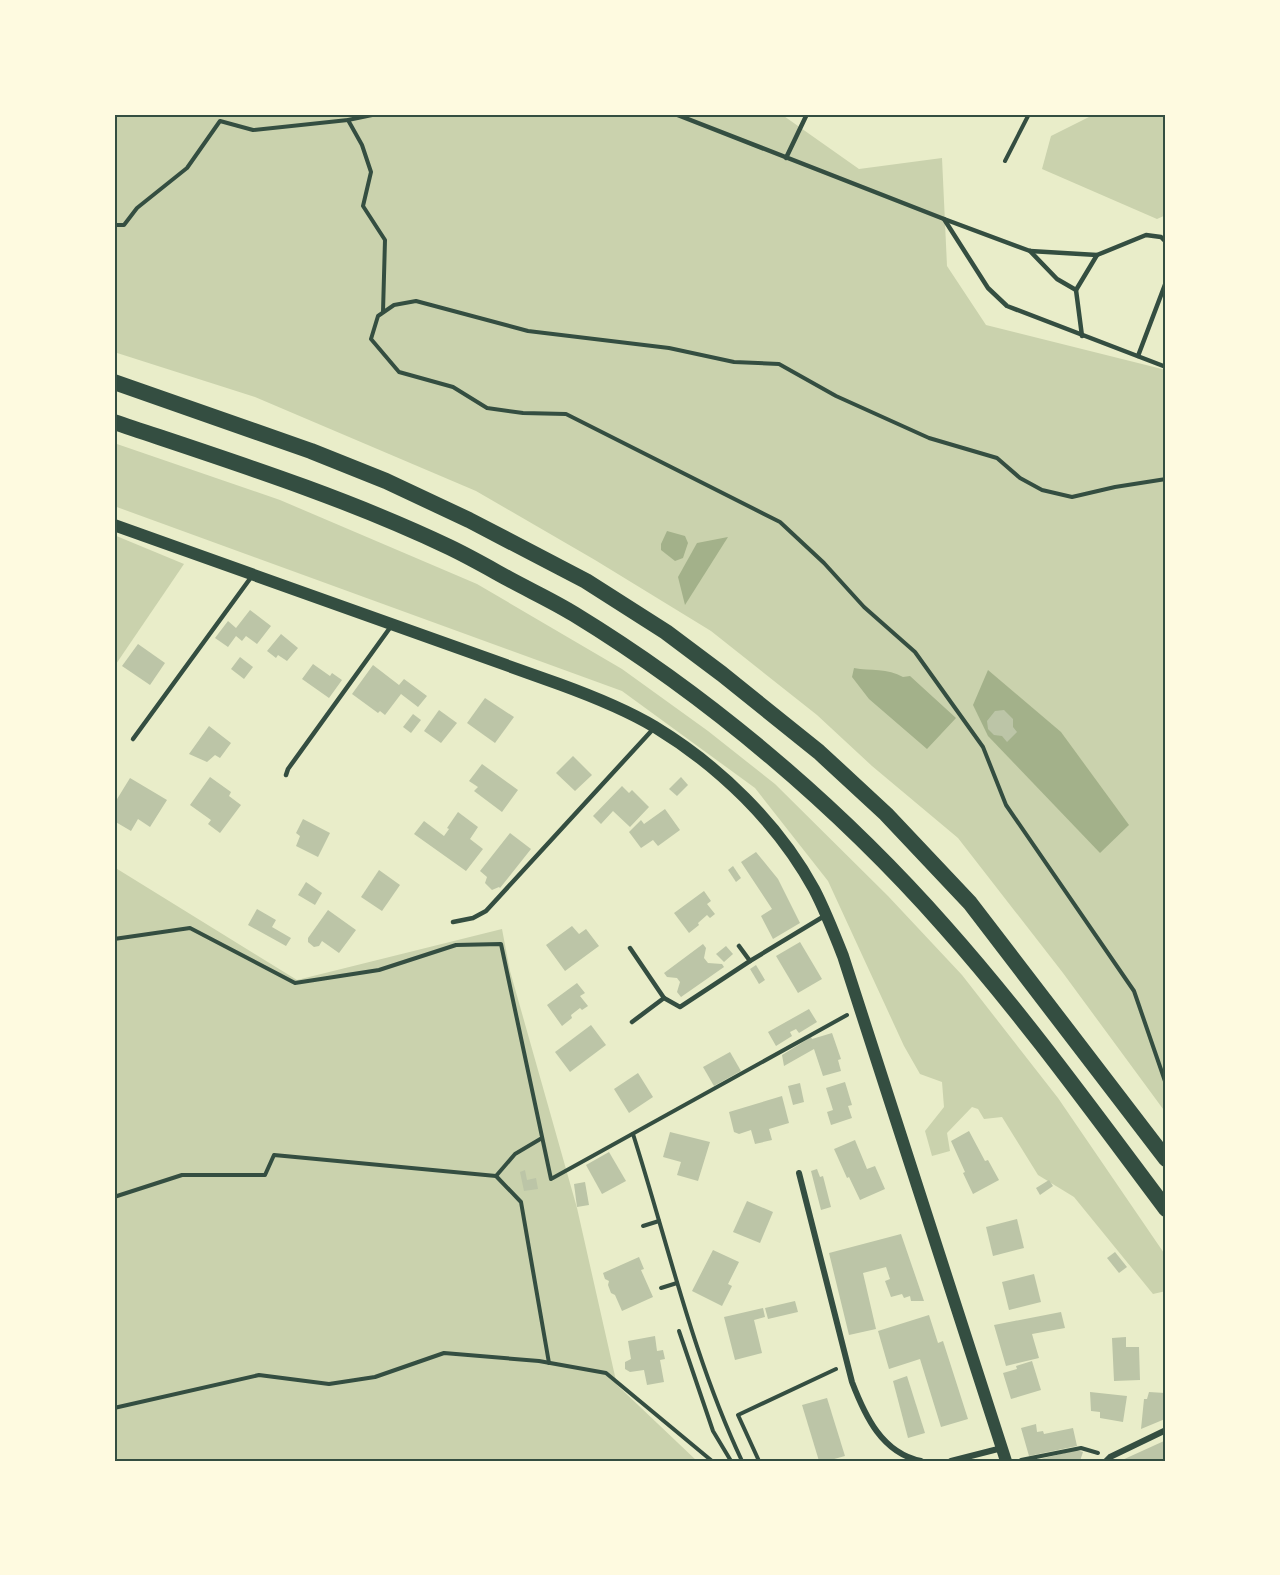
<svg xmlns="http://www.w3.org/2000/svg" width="1280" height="1575" font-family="'IBM Plex Sans',sans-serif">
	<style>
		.green { fill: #cad2ad }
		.water { fill: #a3b18a }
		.building { fill: #bcc5a7 }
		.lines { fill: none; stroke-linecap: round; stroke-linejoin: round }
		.path { stroke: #344e41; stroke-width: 4 }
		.service { stroke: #344e41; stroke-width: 4.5 }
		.minor { stroke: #344e41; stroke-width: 6 }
		.secondary { stroke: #344e41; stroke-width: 12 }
		.trunk { stroke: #344e41; stroke-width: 16 }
		.neatline { fill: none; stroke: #344e41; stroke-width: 2 }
	</style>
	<rect width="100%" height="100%" fill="#e9edc9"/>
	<g class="green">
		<path d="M114 114H781L859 169 942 158 947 266 986 325 1166 370V1113L1063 973 958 838 872 766 817 715 711 631 595 560 476 491 255 397 114 352Z"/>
		<path d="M1095 114H1166V215L1157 219 1042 169 1051 136Z"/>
		<path d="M114 443 280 500 477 584 622 669 708 731 775 784 888 896 962 975 1058 1098 1166 1256V1291L1153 1294 1074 1197 1038 1175 1002 1117 984 1119 978 1109 972 1107 947 1133 950 1151 932 1156 925 1131 944 1107 942 1082 920 1074 904 1046 828 881 755 788 622 691 114 506Z"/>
		<path d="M114 535 184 564 114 667Z"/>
		<path d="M114 867 297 980 502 929 510 971 577 1208 617 1385 697 1461H114Z"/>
	</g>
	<g class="water">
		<path d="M667 531 685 536 688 543 683 558 675 561 661 550V544Z"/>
		<path d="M728 537 685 605 678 577 697 543Z"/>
		<path d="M854 668C870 671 888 668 903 677L910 676 956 718 927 749 869 699 852 677Z"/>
		<path d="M988 670 1061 732 1129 825 1100 853 988 736 973 705Z"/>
	</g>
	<g class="building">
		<path d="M250 610 271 626 257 644 246 636 242 641 236 636 228 647 215 638 228 621 236 628Z"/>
		<path d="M281 634 298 648 287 661 278 655 276 658 267 651Z"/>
		<path d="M138 644 165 663 150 685 122 666Z"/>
		<path d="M240 657 253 667 244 679 231 669Z"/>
		<path d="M313 664 330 676 332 673 342 680 329 698 302 679Z"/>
		<path d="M373 665 399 685 404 679 427 696 418 707 401 694 385 715 380 711 378 713 352 694Z"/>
		<path d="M485 698 514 717 495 743 467 723Z"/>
		<path d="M439 710 457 723 441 743 424 731Z"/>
		<path d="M1004 710 1013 719V727L1017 732 1007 742 1002 736 994 735 988 729 987 721 995 711Z"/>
		<path d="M413 714 421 720 411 733 403 727Z"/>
		<path d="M209 726 231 743 220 758 215 755 207 762 189 754Z"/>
		<path d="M573 756 592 775 575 791 556 773Z"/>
		<path d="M482 764 518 790 502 812 474 791 478 787 469 781Z"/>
		<path d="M210 777 231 792 229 796 241 805 220 833 208 824 211 820 190 805Z"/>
		<path d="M681 777 688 785 677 796 669 789Z"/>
		<path d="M130 778 167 800 150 827 138 819 131 831 114 821V804Z"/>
		<path d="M622 786 629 793 632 790 649 807 630 827 613 811 601 824 593 816Z"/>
		<path d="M665 809 680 830 658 846 653 840 641 848 629 832 641 820 644 824Z"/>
		<path d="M458 812 478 827 470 839 483 849 466 871 414 834 424 821 444 836 449 829 447 828Z"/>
		<path d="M303 819 330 833 318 857 296 846 300 836 296 833Z"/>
		<path d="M510 833 531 849 500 888 499 887 492 890 485 883 487 877 480 871Z"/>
		<path d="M756 852 778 879 800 923 773 939 761 916 772 909 741 862Z"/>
		<path d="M733 866 741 878 736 882 728 870Z"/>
		<path d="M379 870 400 885 382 911 361 897Z"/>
		<path d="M306 882 322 893 315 905 298 895Z"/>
		<path d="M704 891 711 901 707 904 715 914 710 918 707 915 698 923 699 925 689 933 674 913Z"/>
		<path d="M257 909 276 920 272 927 291 938 286 946 248 925Z"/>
		<path d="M328 910 356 930 339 953 322 941 319 946 314 947 308 942V938Z"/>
		<path d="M572 926 579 934 586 929 599 946 565 971 546 945Z"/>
		<path d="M800 942 822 979 798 993 776 956Z"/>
		<path d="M703 944 706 948 704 958 708 963 722 964 724 967 681 997 677 992 680 982 677 978 667 977 664 973Z"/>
		<path d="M726 946 733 954 724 962 716 954Z"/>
		<path d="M756 965 765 980 759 984 750 969Z"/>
		<path d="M577 983 585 993 580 996 588 1006 582 1010 580 1008 571 1015 572 1018 562 1026 547 1005Z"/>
		<path d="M809 1009 817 1022 799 1033 796 1029 790 1032 792 1036 776 1046 768 1032Z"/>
		<path d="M591 1025 606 1045 570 1072 555 1052Z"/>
		<path d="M832 1033 841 1059 838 1060 841 1071 823 1076 814 1049 784 1066 782 1055 811 1037 812 1039Z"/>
		<path d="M730 1052 741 1071 714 1086 703 1067Z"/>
		<path d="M638 1073 653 1097 629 1113 614 1089Z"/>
		<path d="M845 1082 852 1105 848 1106 852 1118 831 1125 827 1112 833 1110 826 1088Z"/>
		<path d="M800 1083 804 1102 793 1105 788 1086Z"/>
		<path d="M782 1096 789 1123 769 1129 772 1140 755 1144 751 1130 739 1134 734 1132 729 1112Z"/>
		<path d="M969 1131 985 1161 988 1160 999 1180 973 1194 963 1173 965 1172 951 1141Z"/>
		<path d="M670 1132 710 1142 698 1181 677 1175 681 1162 663 1157Z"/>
		<path d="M855 1140 867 1169 875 1166 885 1189 860 1200 849 1177 847 1178 834 1149Z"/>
		<path d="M609 1152 626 1181 602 1194 586 1165Z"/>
		<path d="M817 1169 820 1177 823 1176 831 1207 821 1210 811 1171Z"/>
		<path d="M525 1170 527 1180 536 1178 538 1189 524 1191 520 1172Z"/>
		<path d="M1049 1180 1053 1186 1040 1195 1036 1188Z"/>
		<path d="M585 1182 589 1205 577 1207 574 1184Z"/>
		<path d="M747 1201 773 1212 760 1243 733 1232Z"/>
		<path d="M1017 1219 1024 1248 993 1256 986 1227Z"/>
		<path d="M901 1234 924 1301H911L910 1296 904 1298 902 1294 891 1297 885 1281 890 1279 886 1267 863 1273 876 1329 849 1335 829 1253Z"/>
		<path d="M713 1250 739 1262 728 1284 732 1286 722 1306 692 1291Z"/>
		<path d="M1115 1252 1127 1267 1119 1273 1107 1258Z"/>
		<path d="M639 1257 644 1269 641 1270 653 1297 622 1311 615 1295 611 1293 608 1285 609 1281 605 1279 603 1273Z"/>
		<path d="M1034 1274 1041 1302 1009 1310 1002 1282Z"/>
		<path d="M795 1301 798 1312 768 1319 765 1308Z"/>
		<path d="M763 1308 765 1317 754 1320 762 1353 735 1360 724 1317Z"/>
		<path d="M1061 1312 1065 1328 1032 1334 1039 1358 1006 1366 994 1325Z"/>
		<path d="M929 1315 938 1343 943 1341 968 1419 941 1427 920 1359 889 1369 878 1331Z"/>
		<path d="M655 1336 657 1351 663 1350 665 1359 660 1360 664 1382 647 1385 644 1370 630 1372 625 1369V1362L631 1359 628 1341Z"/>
		<path d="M1126 1337V1347H1139L1140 1380 1114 1381 1112 1338Z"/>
		<path d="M1032 1361 1041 1390 1011 1399 1003 1373 1017 1369 1016 1366Z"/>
		<path d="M907 1376 925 1433 908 1438 893 1381Z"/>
		<path d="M1090 1392 1127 1396 1123 1422 1100 1418V1412L1091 1411Z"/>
		<path d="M1149 1392 1165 1393 1166 1417 1165 1419 1141 1429 1144 1399H1147Z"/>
		<path d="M827 1398 845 1456 827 1461H819L802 1405Z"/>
		<path d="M1036 1424 1037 1432 1043 1431 1044 1434 1073 1428 1077 1446 1029 1456 1021 1428Z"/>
		<path d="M1164 1441 1166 1445V1461H1120Z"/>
		<path d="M1077 1450 1083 1452 1080 1461H1032Z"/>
	</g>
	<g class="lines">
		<g class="path">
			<path d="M348 120 362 145 371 172 363 206 385 240 383 312"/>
			<path d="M1005 161 1029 114"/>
			<path d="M114 225H124L137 208 187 168 220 121 253 130 348 120 377 114"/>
			<path d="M1166 479 1115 487 1072 497 1042 490 1020 478 997 458 929 438 836 396 779 364 734 362 669 348 528 331 416 301 394 305 378 316 371 339 399 372 453 387 487 408 523 413 566 414 780 522 824 563 864 607 915 652 983 747 1006 805 1134 991 1166 1084"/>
			<path d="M114 939 190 928 295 983 379 970 456 945 501 944 551 1179 847 1015"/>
			<path d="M633 1134C668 1244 693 1357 742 1461"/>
			<path d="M496 1176 515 1154 542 1138"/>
			<path d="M114 1197 182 1175H265L274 1155 496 1176 521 1202 549 1363"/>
			<path d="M643 1226 659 1221"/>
			<path d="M661 1288 677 1283"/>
			<path d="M679 1331 713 1431 731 1461"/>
			<path d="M114 1408 259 1375 329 1384 375 1377 444 1353 539 1361 606 1373 712 1461"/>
			<path d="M1021 1460 1081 1448 1098 1453"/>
			<path d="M759 1461 738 1415 836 1369"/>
		</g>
		<g class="service">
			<path d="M675 114 944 219 988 288 1007 306 1166 367"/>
			<path d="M786 158 807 114"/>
			<path d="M944 219 1030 251 1097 255"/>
			<path d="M1030 251 1057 279 1076 290"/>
			<path d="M1082 336 1076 290 1097 255 1146 235 1161 237 1166 242"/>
			<path d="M1138 356 1166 282"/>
			<path d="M133 739 252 576"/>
			<path d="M286 775 288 769 392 625"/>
			<path d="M453 922 473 918 486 911 655 727"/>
			<path d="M739 946 750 961 826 915"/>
			<path d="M630 948 664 998 632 1022"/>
			<path d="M664 998 680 1007 750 961"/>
		</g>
		<g class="minor">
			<path d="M799 1173 852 1382C865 1416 882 1453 921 1461"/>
			<path d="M951 1461 1002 1448"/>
			<path d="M1106 1461 1110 1457 1166 1430"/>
		</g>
		<path class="secondary" d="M114 525 559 684C592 696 625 709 655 727 719 766 778 823 814 889 825 910 834 933 843 956L1006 1461"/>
		<g class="trunk">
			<path d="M114 382 311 451 386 481 469 520 586 581 666 632 722 674 819 752 886 814 970 903 1166 1159"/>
			<path d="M114 422C227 460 342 496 449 547 470 557 489 568 509 579 531 591 553 601 574 614 710 697 840 808 945 927 1024 1016 1094 1113 1166 1209"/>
		</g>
	</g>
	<rect width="1280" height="1575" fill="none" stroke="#fefae0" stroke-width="231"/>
	<rect x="116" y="116" width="1048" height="1344" class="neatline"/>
</svg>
